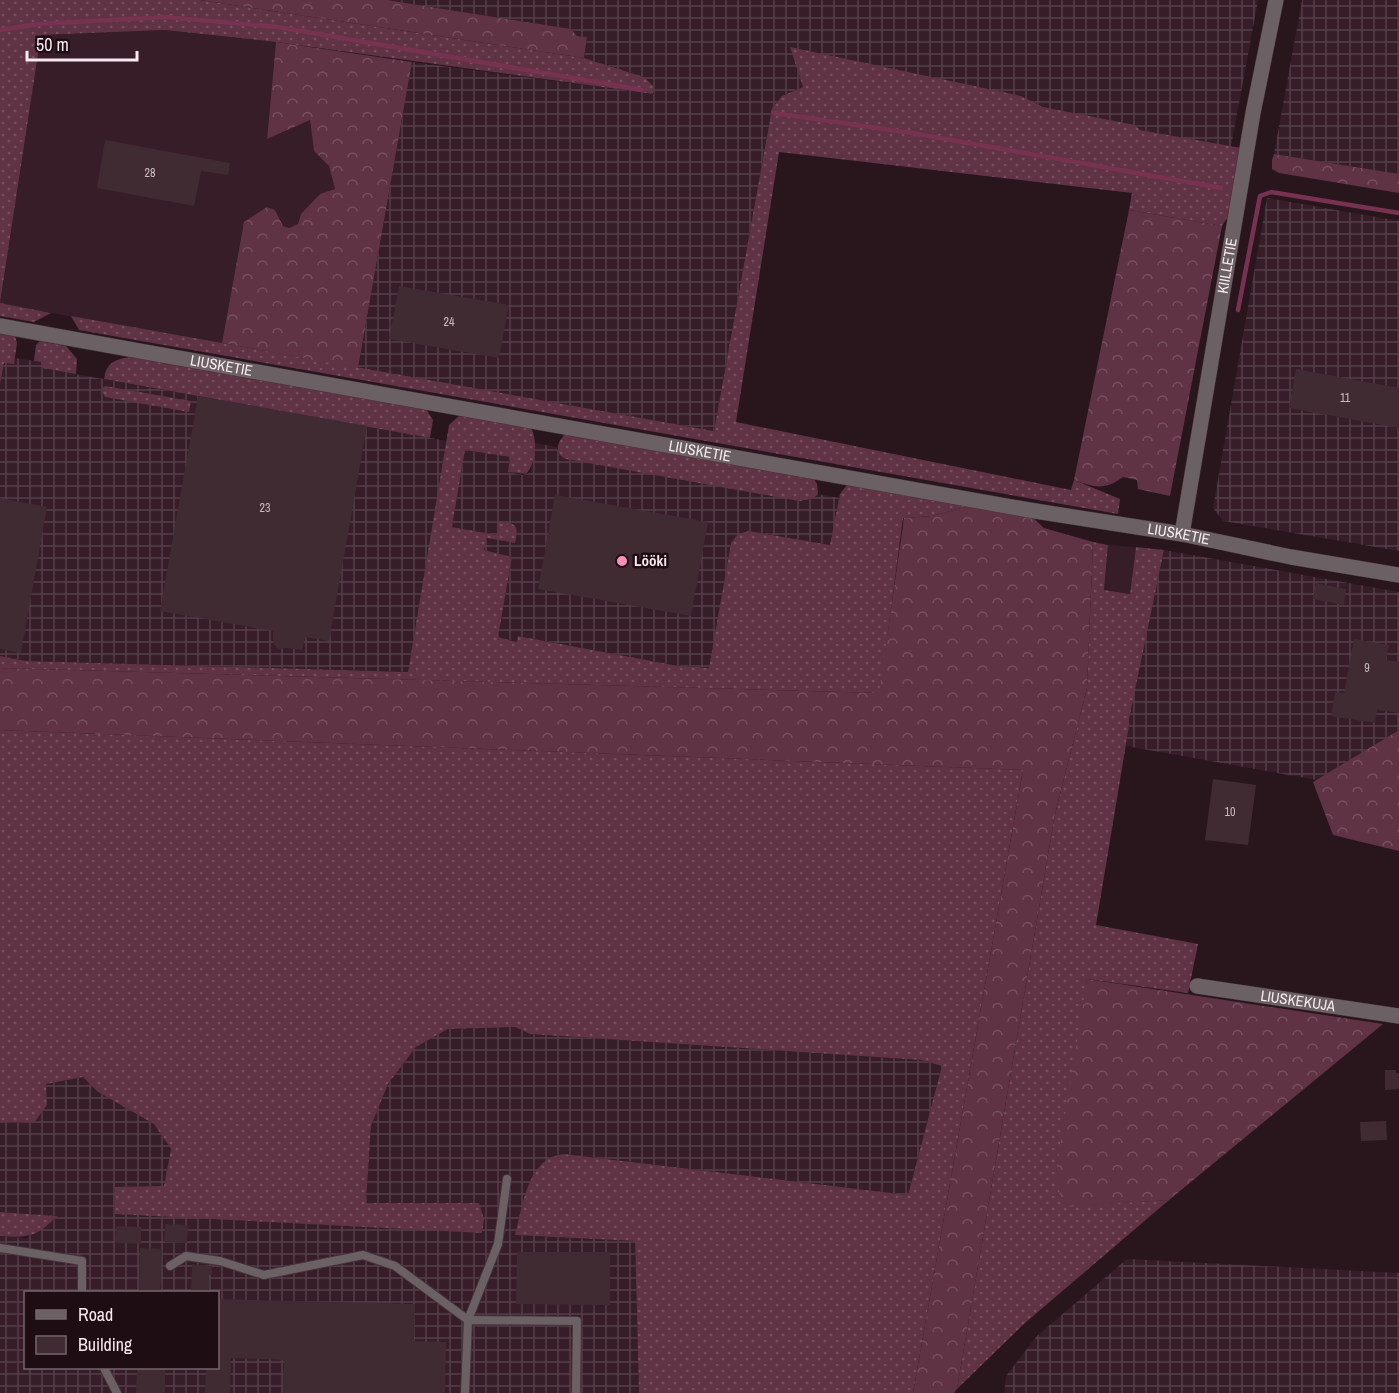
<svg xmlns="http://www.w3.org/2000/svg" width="1399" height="1393" font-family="'Archivo Narrow',sans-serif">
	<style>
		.built { fill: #361d27 }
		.industrial { fill: url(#industrial-grid); fill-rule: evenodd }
		.grass { fill: url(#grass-dots) }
		.forest { fill: url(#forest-crowns) }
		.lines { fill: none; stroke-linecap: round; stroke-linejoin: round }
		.stream { stroke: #76324f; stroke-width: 4.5 }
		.building { fill: #402b33 }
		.lane-casing { stroke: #46343a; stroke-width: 10 }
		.street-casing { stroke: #46343a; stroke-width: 16 }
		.lane { stroke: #6b6063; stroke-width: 8 }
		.street { stroke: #6b6063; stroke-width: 15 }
		.poi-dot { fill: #ff8eba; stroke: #1f0d14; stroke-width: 2 }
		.labels { text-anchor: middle; stroke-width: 5; stroke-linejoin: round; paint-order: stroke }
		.number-label { font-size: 12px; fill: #cabac0 }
		.street-label { font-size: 15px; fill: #f8eaef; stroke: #1f0d14 }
		.poi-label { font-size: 15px; font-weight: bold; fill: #f8eaef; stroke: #1f0d14; text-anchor: start }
	</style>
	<defs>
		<pattern id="industrial-grid" width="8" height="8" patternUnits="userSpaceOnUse" patternTransform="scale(1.5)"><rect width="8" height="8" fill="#361d27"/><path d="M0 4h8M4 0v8" fill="none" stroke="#543e47"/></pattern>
		<pattern id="grass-dots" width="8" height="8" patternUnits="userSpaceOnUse" patternTransform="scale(1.5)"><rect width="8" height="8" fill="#5f3244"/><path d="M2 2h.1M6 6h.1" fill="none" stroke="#77505f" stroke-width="1.8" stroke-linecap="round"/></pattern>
		<pattern id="forest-crowns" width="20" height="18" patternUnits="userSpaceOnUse" patternTransform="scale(1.5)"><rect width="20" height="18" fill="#5f3244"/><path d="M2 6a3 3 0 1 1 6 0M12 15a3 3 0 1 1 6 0" fill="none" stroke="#77505f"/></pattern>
	</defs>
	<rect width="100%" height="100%" fill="#29161d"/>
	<g class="built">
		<path d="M165 30 276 42 267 139 310 120 314 151 329 166 335 189 301 214 298 224 289 228 283 226 275 210 244 222 222 343 0 304 41 35Z"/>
		<path d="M1108 545 1136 547 1130 594 1104 590Z"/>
	</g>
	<g class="industrial">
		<path d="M387 0H1258L1231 147 882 85 803 87 782 96 772 108 714 431 358 368 412 62 654 94 644 77 584 58 587 37 577 36 571 29Z"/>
		<path d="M1302 0H1399V174L1274 154Z"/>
		<path d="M1267 198 1399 221V551L1223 521 1213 508Z"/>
		<path d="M15 358 42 362V368L447 441 408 672 26 661 0 656V384L4 362 14 364Z"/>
		<path d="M535 443 557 447V450L804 501 813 499 818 494 840 498 831 545 749 531 731 543 710 668 673 665 519 636 518 642 498 637 512 557 484 550 487 538 497 535 452 527 465 450 510 457 508 472 523 475 529 473 531 468Z"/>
		<path d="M1164 550 1399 592V730L1317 780 1126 746 1129 726 1128 719Z"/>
		<path d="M515 1027 530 1034 921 1060 942 1066 908 1195 564 1154 554 1155 515 1235 635 1241 639 1393H0V1236L26 1238 56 1216 0 1212V1122L34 1123 46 1084 83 1077 98 1092 154 1124 171 1149 164 1187H115V1214L479 1203 366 1204 371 1126 388 1084 416 1047 448 1029ZM26 1292H218V1368H26Z"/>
		<path d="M1127 1259 1399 1273V1393H1004L1006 1376 1037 1336Z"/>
	</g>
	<g class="grass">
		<path d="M0 0H200L584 58 644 77 654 87 653 94 276 42 165 30 41 35 0 303Z"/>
		<path d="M790 47 1021 96 1043 107 1135 125 1140 130 1241 148 1231 212 1222 226 1129 210 1132 193 779 152 736 422 1071 490 1074 480 1120 499 1118 514 79 330 71 316 714 431 772 108 782 96 803 87Z"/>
		<path d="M0 304V303L51 313 34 322 0 316Z"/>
		<path d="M0 333 15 336 17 343 14 364 4 363 0 384Z"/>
		<path d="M40 341 66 346 77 359 76 374 42 368V362L34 361 36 345Z"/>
		<path d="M131 357 426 409 433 420 430 438 104 379C106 363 115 359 131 357Z"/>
		<path d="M105 386 191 401 189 412 105 397 101 390Z"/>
		<path d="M459 416 531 428C538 440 536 464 526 474L508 472 510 457 465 450 452 527 497 535 499 521C517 524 519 525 515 543L487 538 484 550 512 557 498 637 517 642 518 636 673 665 709 668 731 543 738 534 749 531 830 545 840 494 847 485 972 505 932 516 903 518 880 693 0 668V656L26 661 408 672 449 425Z"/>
		<path d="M565 434 813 478 817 484 818 494 813 499 799 501 566 459C553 453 557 443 565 434Z"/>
		<path d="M1093 542 1108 545 1104 590 1130 594 1136 547 1164 550 1129 719V726L1096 925 1198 944 1188 993 1087 979 1062 1206 1169 1200 1025 1323 957 1389 1055 814 1087 688Z"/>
		<path d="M0 730 1023 770 913 1393H639L635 1241 515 1235C523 1207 527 1157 564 1154L908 1195 942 1066 921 1060 530 1034 515 1027 448 1029 416 1047 388 1084 371 1126 366 1203H479L484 1219 482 1233 115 1214V1187L164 1186 171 1149 154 1124 98 1092 83 1077 46 1084 47 1105 34 1123 0 1122Z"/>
		<path d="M0 1212 57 1216C37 1237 28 1238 0 1236Z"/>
	</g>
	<g class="forest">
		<path d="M200 0H387L571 29 577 36 587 37 584 58Z"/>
		<path d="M276 42 412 62 358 368 222 343 244 222 267 207 275 210 283 226 289 228 298 224 301 214 320 194 335 189 329 166 314 151 310 120 267 139Z"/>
		<path d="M1274 154 1399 174V193L1279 173 1272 169V160Z"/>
		<path d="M1129 210 1222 226 1170 496 1138 489 1137 480 1123 477C1105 491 1093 487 1074 480Z"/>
		<path d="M972 505 1030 515 1044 528 1093 542 1087 688 1055 814 957 1389 954 1393H913L1023 770 0 730V668L879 693 904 518 932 516Z"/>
		<path d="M1399 730V851L1333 835 1313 782Z"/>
		<path d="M1087 979 1383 1024 1169 1200 1062 1207 1056 1171Z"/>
	</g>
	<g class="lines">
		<g class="stream">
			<path d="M0 30 39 24 165 17 278 27 642 90"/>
			<path d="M774 113 912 133 1221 188"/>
			<path d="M1238 310 1260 196 1271 192 1399 213"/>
		</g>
	</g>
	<g class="building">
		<path d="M105 140 230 163 228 175 201 171 194 206 97 188Z"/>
		<path d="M399 286 509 305 499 358 389 339Z"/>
		<path d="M1296 369 1399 388V428L1289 408Z"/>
		<path d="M198 396 367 426 329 641 305 637 302 650 287 648 278 649 273 643V631L160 611Z"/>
		<path d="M555 495 708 522 691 616 538 589Z"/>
		<path d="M0 498 47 507 21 653 0 649Z"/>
		<path d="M1316 583 1346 589 1344 605 1313 599Z"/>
		<path d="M1354 639 1389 645 1386 660 1399 662V713L1377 710 1375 723 1331 716 1335 692 1344 693Z"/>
		<path d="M1213 779 1256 785 1248 845 1205 840Z"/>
		<path d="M1385 1070H1396V1073H1399V1089L1385 1090Z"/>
		<path d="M1386 1121 1387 1140 1361 1141 1360 1122Z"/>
		<path d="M165 1224 188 1225 187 1243 164 1242Z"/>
		<path d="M116 1226 141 1227V1244L115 1243Z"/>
		<path d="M140 1248 162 1249 160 1293H139Z"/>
		<path d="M517 1252H610V1305L516 1304Z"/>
		<path d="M192 1264 212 1266V1275H209V1293H191Z"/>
		<path d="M218 1299 415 1304 414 1341 446 1342 445 1393H283L284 1360 231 1358 230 1393H205L206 1368H218Z"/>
		<path d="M137 1368H165V1393H136Z"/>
	</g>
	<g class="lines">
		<g class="lane-casing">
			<g id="lane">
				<path d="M0 1248 82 1261V1292"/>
				<path d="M170 1266 186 1256 220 1261 264 1275 363 1255 395 1266 468 1320 498 1244 507 1179"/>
				<path d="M104 1368 117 1393"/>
				<path d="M465 1393 468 1320 577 1321 576 1393"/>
			</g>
		</g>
		<g class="street-casing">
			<g id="street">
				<path id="s1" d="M0 326 1029 510 1182 534 1291 557 1399 575"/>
				<path id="s2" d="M1182 534 1253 113 1276 0"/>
				<path id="s3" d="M1197 986 1399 1016"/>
			</g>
		</g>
		<use href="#lane" class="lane"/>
		<use href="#street" class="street"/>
	</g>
	<circle class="poi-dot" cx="622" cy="561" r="6"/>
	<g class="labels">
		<g class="number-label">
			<text x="150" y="177">28</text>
			<text x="449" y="326">24</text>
			<text x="1345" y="402">11</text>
			<text x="265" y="512">23</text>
			<text x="1367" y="672">9</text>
			<text x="1230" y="816">10</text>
		</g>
		<g class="street-label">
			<text dy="5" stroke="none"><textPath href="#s2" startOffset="272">KIILLETIE</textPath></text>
			<text dy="5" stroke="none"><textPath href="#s1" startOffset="225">LIUSKETIE</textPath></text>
			<text dy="5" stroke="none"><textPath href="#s1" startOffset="711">LIUSKETIE</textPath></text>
			<text dy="5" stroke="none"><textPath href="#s1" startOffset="1197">LIUSKETIE</textPath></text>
			<text dy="5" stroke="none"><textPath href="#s3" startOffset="102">LIUSKEKUJA</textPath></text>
		</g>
		<g class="poi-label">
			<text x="634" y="566">Lööki</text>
		</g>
	</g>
	<rect x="24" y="1291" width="195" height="78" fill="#1f0d14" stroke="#76656c" stroke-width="1.5"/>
	<rect x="36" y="1310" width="30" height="9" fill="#6b6063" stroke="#76656c" stroke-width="1.5"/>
	<text x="78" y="1321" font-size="18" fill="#f8eaef">Road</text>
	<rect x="36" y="1336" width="30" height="18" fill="#402b33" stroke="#76656c" stroke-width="1.5"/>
	<text x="78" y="1351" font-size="18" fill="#f8eaef">Building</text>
	<path d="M27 51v9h110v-9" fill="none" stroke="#f8eaef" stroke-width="3"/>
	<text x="36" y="51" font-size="18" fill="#f8eaef" stroke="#1f0d14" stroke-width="4.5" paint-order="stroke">50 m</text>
</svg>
